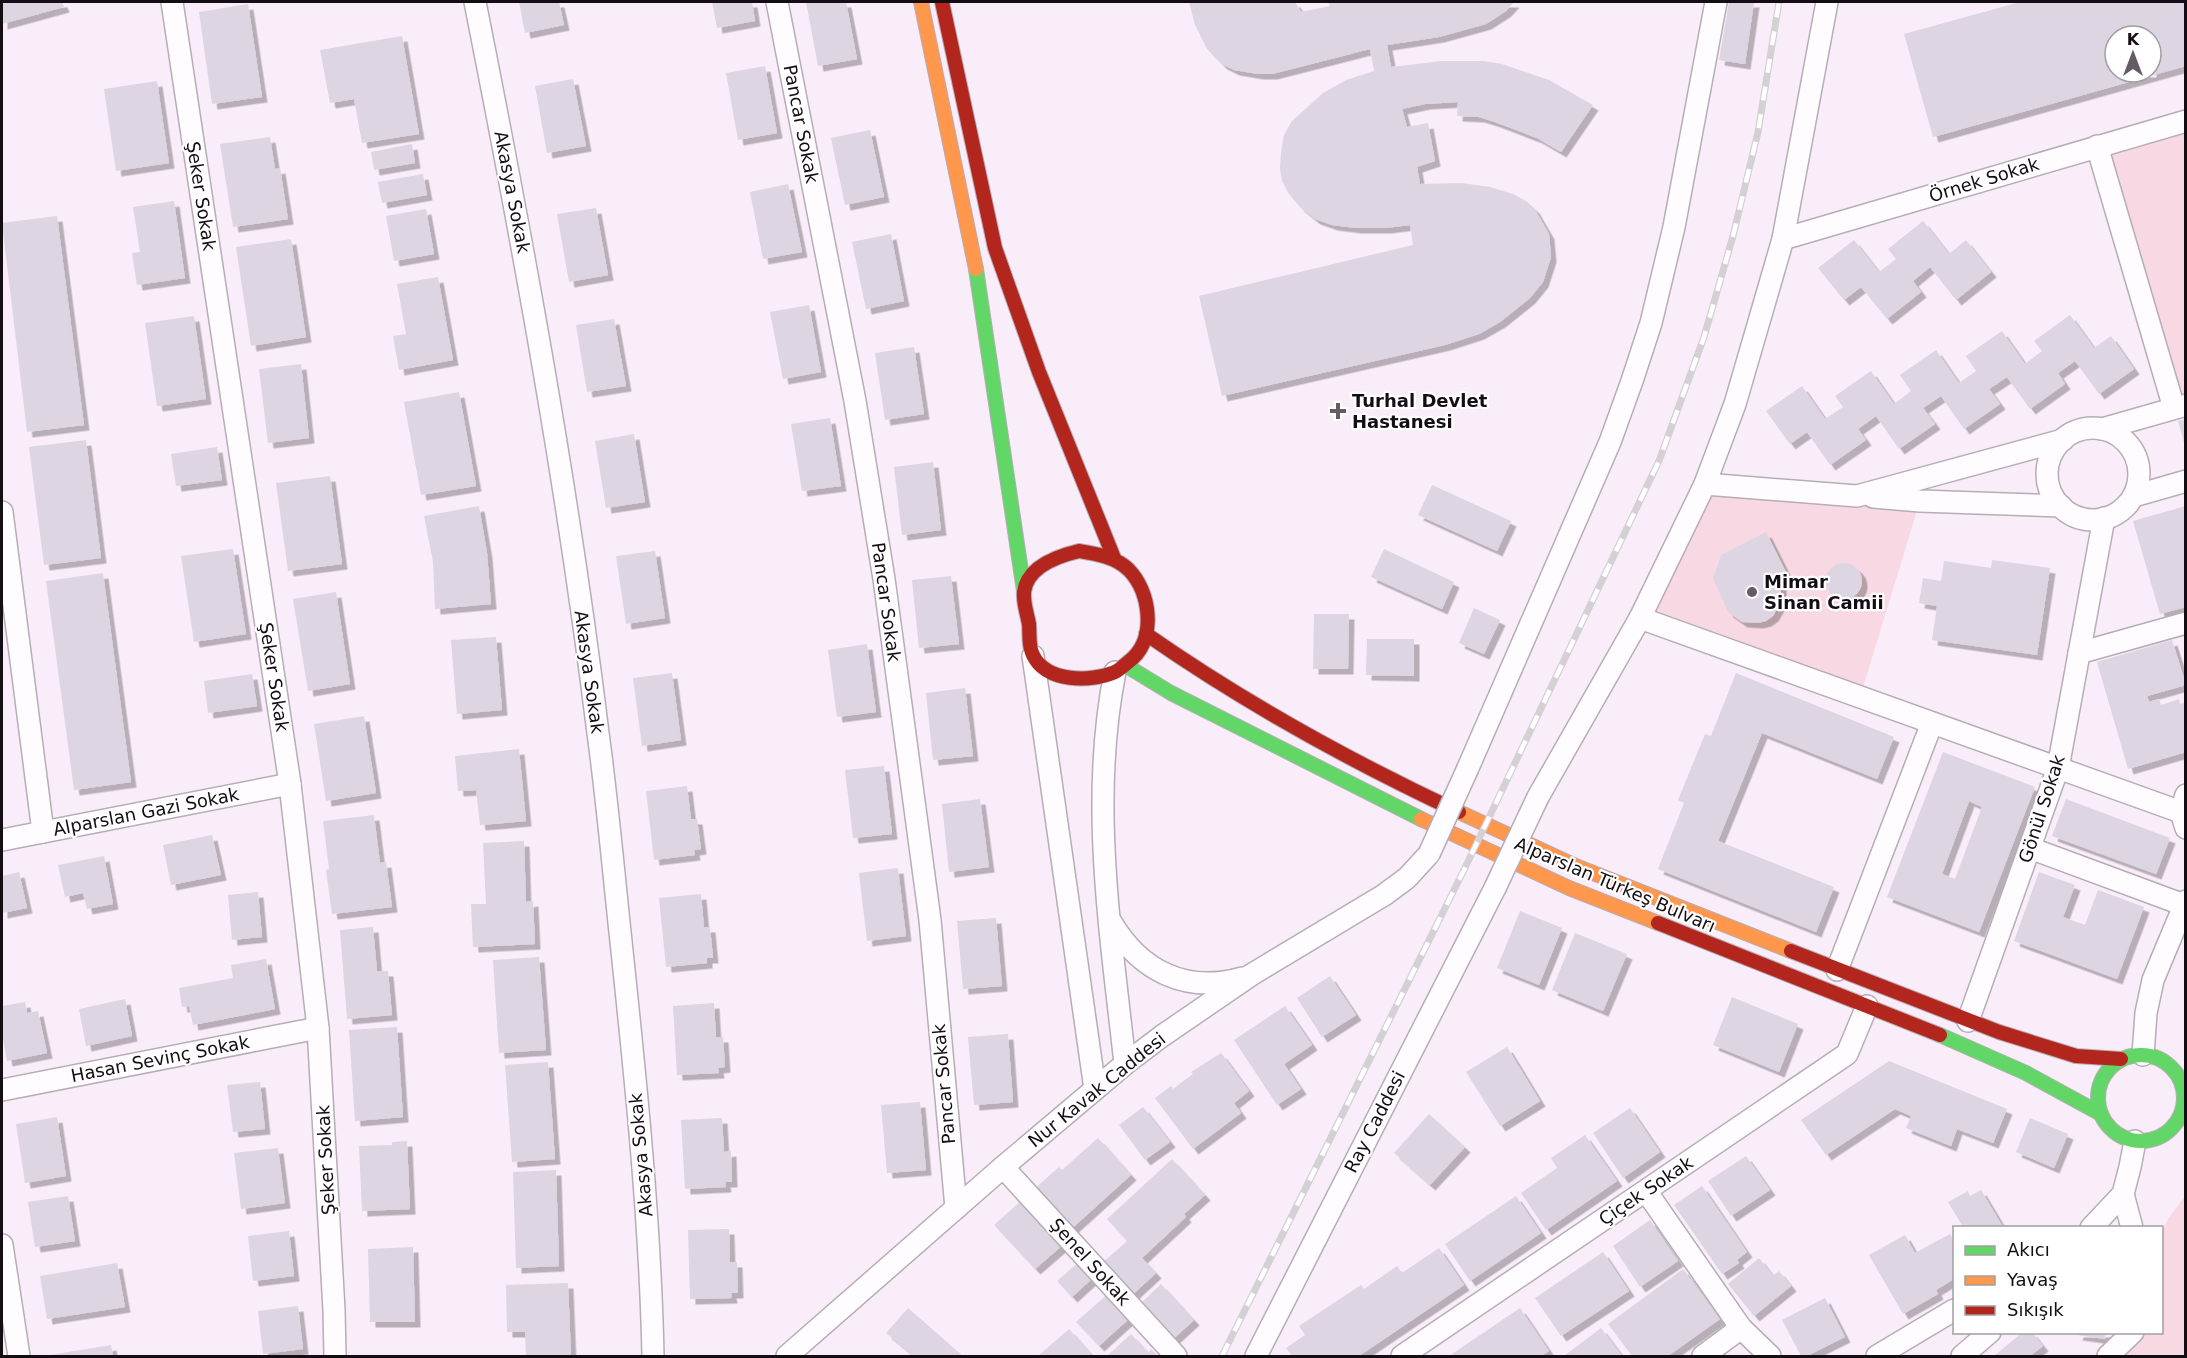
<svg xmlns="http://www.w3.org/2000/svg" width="2187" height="1358" font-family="'DejaVu Sans',sans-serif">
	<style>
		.green { fill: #f8d9e3 }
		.building { fill: #ddd5e1; fill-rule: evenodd; filter: url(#shadow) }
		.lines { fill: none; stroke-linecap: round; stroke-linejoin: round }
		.street-casing { stroke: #b6adb7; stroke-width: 24 }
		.fast-casing { stroke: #b6adb7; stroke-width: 16 }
		.slow-casing { stroke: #b6adb7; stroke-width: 16 }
		.jam-casing { stroke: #b6adb7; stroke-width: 16 }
		.street { stroke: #fefcfe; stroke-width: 21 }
		.fast { stroke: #63d668; stroke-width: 14 }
		.slow { stroke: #ff974d; stroke-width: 14 }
		.jam { stroke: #b3261e; stroke-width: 14 }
		.rail-casing { stroke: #d4d0d4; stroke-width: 7 }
		.rail { stroke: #fff; stroke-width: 4.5; stroke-dasharray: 14; stroke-linecap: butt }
		.street-bridge-casing { stroke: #b6adb7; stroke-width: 24; stroke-linecap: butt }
		.street-bridge { stroke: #fefcfe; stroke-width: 21 }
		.poi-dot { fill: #645b64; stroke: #fff; stroke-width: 2 }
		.labels { text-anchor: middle; stroke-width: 4.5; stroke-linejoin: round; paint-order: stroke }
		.street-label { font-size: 18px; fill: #140d14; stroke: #fff }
		.poi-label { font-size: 18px; font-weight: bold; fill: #140d14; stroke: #fff; text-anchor: start }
	</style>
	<defs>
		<filter id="shadow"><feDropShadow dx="5.5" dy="5.5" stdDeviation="0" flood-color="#0004"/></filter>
	</defs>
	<rect width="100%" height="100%" fill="#f9edfa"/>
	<g class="green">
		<path d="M2185 121V405L2174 408 2097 146Z"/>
		<path d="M1705 484 1920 501 1860 697 1640 618Z"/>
		<path d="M2185 1196V1356H2126L2145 1333 2162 1332V1232L2168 1219Z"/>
	</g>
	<g class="building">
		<path d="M2 2H62L64 7 2 24Z"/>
		<path d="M519 2H559L564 25 525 33Z"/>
		<path d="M712 2H752L755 21 717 28Z"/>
		<path d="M806 2H846L857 59 818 66Z"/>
		<path d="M1189 2H1295L1301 12 1330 6 1328 2H1514L1506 11 1486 24 1439 37 1387 45 1391 67 1442 61H1484L1502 64 1549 80 1593 105 1561 152 1537 138 1495 122 1479 117 1457 116 1458 102 1425 104 1402 109 1407 127 1428 123 1435 161 1417 167 1420 184 1462 183 1490 187 1513 194 1526 201 1534 208 1549 234 1551 257 1543 282 1530 298 1500 322 1479 334 1445 345 1222 396 1199 296 1413 245 1410 225 1386 228H1356L1332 225 1315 219 1300 207 1289 194 1282 181 1280 169 1281 152 1284 135 1292 121 1323 93 1346 80 1374 71 1370 49 1272 74H1258L1234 70 1222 64 1207 49 1195 25Z"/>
		<path d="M1729 2H1754L1745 64 1719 60Z"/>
		<path d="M2020 2H2186V66L1933 137 1904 34ZM2115 36H2151V72H2115Z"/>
		<path d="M248 4 262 97 212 104 199 12Z"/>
		<path d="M402 36 419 134 362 143 354 99 330 103 320 50Z"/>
		<path d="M765 66 777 133 738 140 726 73Z"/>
		<path d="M573 79 586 146 547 153 535 86Z"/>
		<path d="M157 81 169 163 116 171 104 89Z"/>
		<path d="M870 130 884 197 845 205 831 138Z"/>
		<path d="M270 137 275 169 280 168 288 219 233 227 220 144Z"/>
		<path d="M412 144 415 163 374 170 371 152Z"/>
		<path d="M423 174 427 195 382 203 378 182Z"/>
		<path d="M788 184 802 252 763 259 750 192Z"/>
		<path d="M174 201 185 278 137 285 132 253 140 252 133 207Z"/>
		<path d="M596 208 608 275 569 282 557 214Z"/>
		<path d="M426 209 434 254 394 261 386 216Z"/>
		<path d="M57 216 84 425 27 432 2 223Z"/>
		<path d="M1923 221 1949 254 1966 240 1991 272 1956 300 1930 267 1913 281 1921 292 1887 319 1861 287 1844 300 1818 268 1854 240 1879 272 1896 259 1888 249Z"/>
		<path d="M891 234 904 301 866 309 852 242Z"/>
		<path d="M291 239 306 337 251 346 236 247Z"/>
		<path d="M438 277 453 360 399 370 393 336 406 334 397 284Z"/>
		<path d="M809 305 821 372 783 379 770 312Z"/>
		<path d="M2070 315 2094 348 2111 336 2134 369 2099 394 2075 361 2058 373 2065 384 2030 409 2007 377 1989 389 2000 404 1964 429 1941 396 1923 408 1935 424 1899 449 1876 416 1858 429 1866 440 1830 465 1807 432 1790 444 1766 411 1802 386 1825 419 1843 407 1835 396 1871 371 1894 404 1911 391 1900 375 1936 350 1959 383 1976 371 1966 356 2002 331 2025 364 2042 351 2034 341Z"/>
		<path d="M194 316 206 399 157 406 145 323Z"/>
		<path d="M614 319 626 386 587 392 576 325Z"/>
		<path d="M914 347 924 414 885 420 875 353Z"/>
		<path d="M301 364 309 438 268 443 259 369Z"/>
		<path d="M459 392 476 486 421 495 404 402Z"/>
		<path d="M830 418 841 486 802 491 791 424Z"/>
		<path d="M2186 419V446H2185L2178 421Z"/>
		<path d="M634 434 645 502 606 508 595 441Z"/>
		<path d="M86 440 101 558 44 565 29 447Z"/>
		<path d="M217 447 222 480 176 486 171 454Z"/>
		<path d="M933 462 941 530 902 535 894 467Z"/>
		<path d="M330 476 342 564 288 571 276 483Z"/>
		<path d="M1432 485 1511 521 1497 551 1418 515Z"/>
		<path d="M479 506 487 553 491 604 435 609 433 562 424 516Z"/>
		<path d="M2186 506V607L2160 614 2133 521Z"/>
		<path d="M1766 532 1786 572 1781 586V602L1773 616 1766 621 1758 623 1742 622 1728 612 1713 578 1721 555Z"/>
		<path d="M233 549 246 634 194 642 181 556Z"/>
		<path d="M1384 549 1454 582 1442 609 1371 577Z"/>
		<path d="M655 551 665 618 626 624 616 556Z"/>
		<path d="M1992 560 2050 568 2037 655 1932 640 1937 606 1919 603 1923 578 1941 581 1944 561 1991 568Z"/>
		<circle cx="1844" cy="581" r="18"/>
		<path d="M103 573 131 782 74 790 46 581Z"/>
		<path d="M951 576 959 644 919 648 912 580Z"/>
		<path d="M336 592 350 684 308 691 293 599Z"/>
		<path d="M1474 608 1500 620 1484 654 1459 643Z"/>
		<path d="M1314 614H1349L1348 669H1313Z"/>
		<path d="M496 637 502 710 457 714 451 640Z"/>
		<path d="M1367 639H1414V676L1366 675Z"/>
		<path d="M2172 640 2186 685 2147 696 2149 702 2159 699 2161 705 2179 699 2180 704 2186 702V752L2128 769 2097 662Z"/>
		<path d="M867 644 876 712 837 717 828 650Z"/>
		<path d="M672 673 681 740 642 746 633 678Z"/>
		<path d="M1736 673 1894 737 1877 779 1762 733 1718 841 1834 887 1816 932 1658 869 1684 803 1678 800 1705 734 1711 736Z"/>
		<path d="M252 674 257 706 208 713 204 681Z"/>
		<path d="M965 688 973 756 933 760 926 693Z"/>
		<path d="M364 716 376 793 326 801 314 724Z"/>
		<path d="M519 749 526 821 480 825 476 790 458 791 455 756Z"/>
		<path d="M1943 752 2035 787 1979 932 1887 897ZM1969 801 1982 807 1955 879 1942 874Z"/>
		<path d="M884 766 892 834 853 838 845 770Z"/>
		<path d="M687 786 691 819H697L701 849 694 850 695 855 654 860 646 791Z"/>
		<path d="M980 799 989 867 949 872 942 804Z"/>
		<path d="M2066 799 2170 838 2156 874 2052 836Z"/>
		<path d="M374 815 380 863 386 862 392 907 332 914 326 870 329 869 323 821Z"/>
		<path d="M212 835 221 875 171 885 163 845Z"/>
		<path d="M524 841 526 902 533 901 535 944 473 947 471 904H486L483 843Z"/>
		<path d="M104 856 113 904 87 909 83 893 65 897 58 865Z"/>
		<path d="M898 868 906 936 867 941 859 873Z"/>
		<path d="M19 872 27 908 2 913V876Z"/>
		<path d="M2039 872 2075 885 2063 917 2085 925 2098 890 2144 907 2117 979 2014 941Z"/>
		<path d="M258 892 262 937 232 940 228 895Z"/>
		<path d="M701 894 704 927H710L713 958H707V963L666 967 659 898Z"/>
		<path d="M1520 911 1562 928 1539 985 1497 968Z"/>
		<path d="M996 918 1002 986 963 989 957 921Z"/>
		<path d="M373 927 377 971H388L392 1015 347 1019 340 930Z"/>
		<path d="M1575 933 1627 954 1603 1011 1552 990Z"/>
		<path d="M539 957 546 1050 499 1053 493 960Z"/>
		<path d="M266 959 275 1009 193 1025 189 1006 182 1007 179 988 233 978 231 965Z"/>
		<path d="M1330 976 1356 1015 1322 1037 1297 998Z"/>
		<path d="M1732 997 1798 1024 1779 1072 1713 1045Z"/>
		<path d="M125 999 132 1036 86 1046 79 1009Z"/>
		<path d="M25 1002 27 1013 38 1011 47 1053 7 1061 2 1033V1006Z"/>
		<path d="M714 1003 716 1037H723L725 1067 718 1068 719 1073 677 1075 673 1006Z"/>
		<path d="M1285 1006 1312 1045 1284 1064 1301 1089 1277 1105 1234 1040Z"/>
		<path d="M397 1027 403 1117 355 1121 349 1030Z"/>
		<path d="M1008 1034 1013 1102 974 1105 968 1037Z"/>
		<path d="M1507 1047 1540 1101 1500 1126 1466 1072Z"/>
		<path d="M1221 1053 1249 1091 1234 1103 1241 1113 1193 1149 1155 1098 1171 1086 1173 1089 1193 1074 1191 1072Z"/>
		<path d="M1889 1061 2007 1109 1993 1143 1957 1129 1951 1146 1906 1128 1911 1116 1895 1109 1826 1155 1801 1120Z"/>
		<path d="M548 1062 555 1159 512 1162 505 1065Z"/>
		<path d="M260 1082 265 1129 233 1132 227 1085Z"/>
		<path d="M920 1102 926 1170 887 1173 881 1105Z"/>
		<path d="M1143 1107 1170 1142 1145 1160 1119 1125Z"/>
		<path d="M1630 1108 1660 1152 1623 1178 1593 1133Z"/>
		<path d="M1429 1114 1465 1147 1430 1185 1394 1153Z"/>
		<path d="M57 1117 66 1176 25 1183 16 1124Z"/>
		<path d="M722 1118 724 1152 731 1151 732 1182H725L726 1187 685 1189 681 1120Z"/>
		<path d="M2030 1118 2068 1134 2054 1168 2016 1152Z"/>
		<path d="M1585 1135 1617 1181 1546 1230 1521 1193 1557 1168 1551 1158Z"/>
		<path d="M1098 1138 1131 1175 1069 1231 1033 1190 1059 1167 1062 1170Z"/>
		<path d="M407 1141 410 1209 362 1211 359 1146 392 1145V1142Z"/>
		<path d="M278 1148 285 1203 241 1209 234 1153Z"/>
		<path d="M1746 1156 1770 1190 1731 1216 1708 1181Z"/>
		<path d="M1172 1159 1205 1195 1184 1214 1186 1217 1142 1258 1156 1273 1130 1297 1100 1265 1127 1241 1107 1219Z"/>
		<path d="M556 1170 559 1266 516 1268 513 1172Z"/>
		<path d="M1702 1186 1747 1252 1737 1260 1739 1263 1722 1274 1674 1205Z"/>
		<path d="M1981 1190 2003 1227H1963L1948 1202 1968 1191 1970 1196Z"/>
		<path d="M68 1196 75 1241 35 1247 28 1202Z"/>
		<path d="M1516 1196 1541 1233 1470 1281 1445 1244Z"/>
		<path d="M1024 1198 1065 1243 1035 1269 994 1225Z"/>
		<path d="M1650 1220 1678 1261 1640 1287 1613 1246Z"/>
		<path d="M729 1229 730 1262H737L738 1293H731L732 1298 690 1299 688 1230Z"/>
		<path d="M289 1231 294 1276 253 1281 248 1236Z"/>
		<path d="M1950 1234 1954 1241V1279L1936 1290 1938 1294 1903 1314 1869 1255 1905 1235 1915 1253Z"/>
		<path d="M413 1247 415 1322H370L368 1249Z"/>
		<path d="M1439 1248 1464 1285 1359 1356H1292L1286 1348 1305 1335 1299 1326 1361 1285 1364 1289 1397 1266 1402 1273Z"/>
		<path d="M1603 1252 1629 1291 1561 1336 1535 1298Z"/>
		<path d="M1759 1258 1773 1276 1779 1271 1791 1286 1754 1316 1728 1284Z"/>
		<path d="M1081 1260 1095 1276 1072 1297 1057 1281Z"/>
		<path d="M117 1263 125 1307 47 1319 40 1276Z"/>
		<path d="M1683 1269 1720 1319 1668 1356H1632L1608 1324Z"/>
		<path d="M568 1283 571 1356H526L525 1332H507L506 1285Z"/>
		<path d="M1161 1284 1194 1320 1170 1342 1138 1306Z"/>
		<path d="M1110 1292 1132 1316 1099 1346 1076 1322Z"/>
		<path d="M1825 1298 1845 1337 1807 1356H1801L1782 1320Z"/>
		<path d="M298 1306 303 1349 263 1354 258 1311Z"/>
		<path d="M908 1308 949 1344 963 1356H914L886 1333Z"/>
		<path d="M1520 1308 1549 1351 1541 1356H1454L1452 1354Z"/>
		<path d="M1601 1328 1622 1356H1564Z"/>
		<path d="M1069 1329 1091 1354 1088 1356H1038Z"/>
		<path d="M2023 1332H2032L2043 1346 2030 1356H1994Z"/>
		<path d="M2078 1332H2106L2105 1339 2077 1335Z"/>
		<path d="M1131 1334 1148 1353 1151 1349 1158 1356H1107Z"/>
		<path d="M111 1345 113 1356H50V1355Z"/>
	</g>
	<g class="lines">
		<g class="street-casing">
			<g id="street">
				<path d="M172 2 290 784 318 1028 334 1310 335 1356"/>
				<path d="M475 2C523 244 568 488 598 733 607 799 613 866 620 932 635 1073 650 1215 653 1356"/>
				<path d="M777 2 855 401 884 579 930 920 956 1208"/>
				<path d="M2097 146 2174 408"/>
				<path d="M1783 239 2186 121"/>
				<circle cx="2093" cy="474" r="46"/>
				<path d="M2102 429 2186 405"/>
				<path d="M1705 484 1857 496 2063 440"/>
				<path d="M2134 496 2186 481"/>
				<path d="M1873 497 1920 501 2061 506"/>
				<path d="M2 512 43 832"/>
				<path d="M1640 618 2181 812"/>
				<path d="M2079 653 2186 623"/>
				<path d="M1033 656 1095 1089"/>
				<path d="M1115 672C1089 802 1111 934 1125 1064"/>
				<path d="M1468 768 1610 442 1632 381 1651 323 1674 227 1716 2"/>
				<path d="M2186 795 2181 812 2186 828"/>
				<path d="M1538 797 1640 618 1705 484 1735 404 1783 239 1827 2"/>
				<path d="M2 840 290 784"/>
				<path d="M2030 848 2184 905"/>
				<path d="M1111 922C1140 971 1186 994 1242 978"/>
				<path d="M1837 970 1932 723"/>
				<path d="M1968 1021 2058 768 2104 518"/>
				<path d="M2143 1055 2146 1013 2153 980 2186 901"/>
				<path d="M2 1090 318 1028"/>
				<path d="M1003 1167 1176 1356"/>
				<path d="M1646 1191 1741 1328 1770 1356"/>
				<path d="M2123 1194 2132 1228"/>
				<path d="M2091 1228 2123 1194 2130 1167 2135 1141"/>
				<path d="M2 1245 19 1356"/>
				<path d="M787 1356 1003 1167 1125 1064 1162 1036 1251 975 1384 895 1407 878 1429 854"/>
				<path d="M1256 1356 1495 888"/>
				<path d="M1402 1356 1847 1054 1867 1006"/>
				<path d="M1703 1356 1741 1328"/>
				<path d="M1877 1356 1954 1310"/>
				<path d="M1962 1356 1990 1332"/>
				<path d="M2108 1356 2133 1332"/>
			</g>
		</g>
		<g class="fast-casing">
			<g id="fast">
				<path d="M976 269 1024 591"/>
				<path d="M1125 665 1171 693 1421 819"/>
				<path d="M1940 1035 2026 1073 2101 1114"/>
				<circle cx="2141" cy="1098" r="43"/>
			</g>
		</g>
		<g class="slow-casing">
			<g id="slow">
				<path d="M921 2 976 269"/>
				<path d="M1459 812 1578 867 1791 951"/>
				<path d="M1421 819 1569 888 1658 923"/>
			</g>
		</g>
		<g class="jam-casing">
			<g id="jam">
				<path d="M942 2 995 248 1039 372 1114 558"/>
				<path d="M1079 551C1097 554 1116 557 1129 570 1150 592 1156 636 1133 658 1128 662 1121 669 1115 672 1092 682 1046 683 1033 655 1028 646 1030 634 1029 624 1027 613 1023 603 1024 592 1027 567 1058 556 1079 551Z"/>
				<path d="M1146 634C1245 703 1350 761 1459 812"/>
				<path d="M1658 923 1940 1035"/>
				<path d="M1791 951 1999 1032 2076 1056 2121 1059"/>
			</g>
		</g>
		<use href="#street" class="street"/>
		<use href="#fast" class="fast"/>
		<use href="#slow" class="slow"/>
		<use href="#jam" class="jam"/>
		<g class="rail-casing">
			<path id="rail" d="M1222 1356 1463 872 1659 461 1704 337 1733 236 1758 132 1779 2"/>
		</g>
		<use href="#rail" class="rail"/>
		<g class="street-bridge-casing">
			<g id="street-bridge">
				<path d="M1429 854 1468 768"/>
				<path d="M1495 888 1538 797"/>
			</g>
		</g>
		<use href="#street-bridge" class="street-bridge"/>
	</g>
	<g class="poi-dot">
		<path d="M1335 402h6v6h6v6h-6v6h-6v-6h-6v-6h6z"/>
		<circle cx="1752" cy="592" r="6"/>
	</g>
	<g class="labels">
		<g class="street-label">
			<text transform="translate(801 124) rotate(79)" y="6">Pancar Sokak</text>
			<text transform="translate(1984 180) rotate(-17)" y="6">Örnek Sokak</text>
			<text transform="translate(512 192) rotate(79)" y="6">Akasya Sokak</text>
			<text transform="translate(201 196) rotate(81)" y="6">Şeker Sokak</text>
			<text transform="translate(886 602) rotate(82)" y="6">Pancar Sokak</text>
			<text transform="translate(589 672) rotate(82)" y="6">Akasya Sokak</text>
			<text transform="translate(274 677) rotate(81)" y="6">Şeker Sokak</text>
			<text transform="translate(2042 809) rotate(-72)" y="6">Gönül Sokak</text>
			<text transform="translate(146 812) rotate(-11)" y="6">Alparslan Gazi Sokak</text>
			<text transform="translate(1615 885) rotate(23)" y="6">Alparslan Türkeş Bulvarı</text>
			<text transform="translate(160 1059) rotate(-11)" y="6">Hasan Sevinç Sokak</text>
			<text transform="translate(944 1084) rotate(-95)" y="6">Pancar Sokak</text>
			<text transform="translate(1097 1090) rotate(-39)" y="6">Nur Kavak Caddesi</text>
			<text transform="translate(1375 1122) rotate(-63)" y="6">Ray Caddesi</text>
			<text transform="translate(641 1155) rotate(-95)" y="6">Akasya Sokak</text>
			<text transform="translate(326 1160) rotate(-93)" y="6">Şeker Sokak</text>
			<text transform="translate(1646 1191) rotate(-34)" y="6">Çiçek Sokak</text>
			<text transform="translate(1090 1262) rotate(48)" y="6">Şenel Sokak</text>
		</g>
		<g class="poi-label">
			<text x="1352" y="407">Turhal Devlet<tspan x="1352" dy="21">Hastanesi</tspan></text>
			<text x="1764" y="588">Mimar<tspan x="1764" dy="21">Sinan Camii</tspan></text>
		</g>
	</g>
	<rect width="2187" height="1358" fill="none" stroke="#140d14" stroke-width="6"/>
	<rect x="1953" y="1226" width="210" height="108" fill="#ffffff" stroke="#a19ea1" stroke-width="1.5"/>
	<rect x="1965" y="1246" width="30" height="9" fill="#63d668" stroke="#a19ea1" stroke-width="1.5"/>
	<text x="2007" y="1256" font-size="18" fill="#140d14">Akıcı</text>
	<rect x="1965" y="1276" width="30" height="9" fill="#ff974d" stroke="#a19ea1" stroke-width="1.5"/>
	<text x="2007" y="1286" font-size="18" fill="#140d14">Yavaş</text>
	<rect x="1965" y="1306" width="30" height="9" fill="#b3261e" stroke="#a19ea1" stroke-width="1.5"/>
	<text x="2007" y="1316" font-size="18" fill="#140d14">Sıkışık</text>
	<g transform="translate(2133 54)"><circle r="28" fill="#ffffff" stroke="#a19ea1" stroke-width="1.5"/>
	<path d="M0-4.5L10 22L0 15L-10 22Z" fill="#645b64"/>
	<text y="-9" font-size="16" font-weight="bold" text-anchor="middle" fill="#140d14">K</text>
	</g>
</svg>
